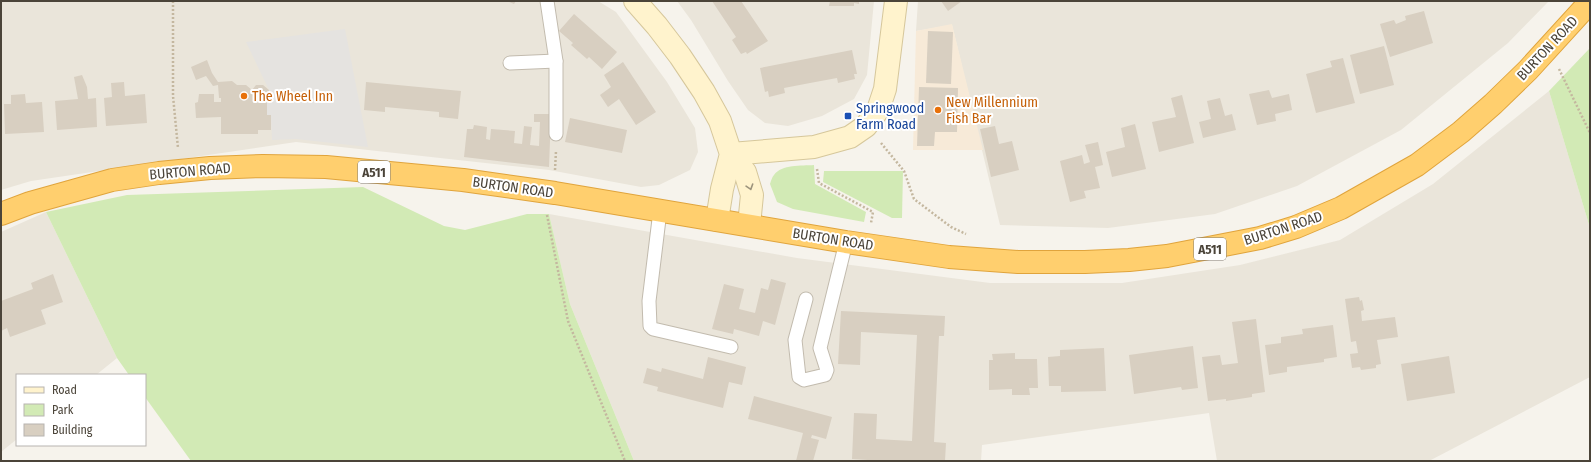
<svg xmlns="http://www.w3.org/2000/svg" width="1591" height="462" font-family="'Fira Sans Condensed',sans-serif">
	<style>
		.residential { fill: #eae5da }
		.commercial { fill: #f7ead8 }
		.green { fill: #d2eab5 }
		.parking { fill: #e5e3e0 }
		.building { fill: #d8cfc1 }
		.lines { fill: none; stroke-linecap: round; stroke-linejoin: round }
		.lane-casing { stroke: #c2bbae; stroke-width: 15 }
		.secondary-casing { stroke: #d6c79b; stroke-width: 24 }
		.highway-casing { stroke: #e0a43c; stroke-width: 24 }
		.path { stroke: #c4b79f; stroke-width: 2.5; stroke-dasharray: 2 2; stroke-linecap: butt }
		.lane { stroke: #fff; stroke-width: 13 }
		.secondary { stroke: #fff3cd; stroke-width: 22 }
		.highway { stroke: #ffcf6e; stroke-width: 22 }
		.oneway { stroke: #9c937c }
		.food-dot { fill: #e8710a; stroke: #fff; stroke-width: 1.5 }
		.transit-dot { fill: #1a4fb4; stroke: #fff; stroke-width: 1.5 }
		.labels { text-anchor: middle; stroke-width: 4; stroke-linejoin: round; paint-order: stroke }
		.shield { fill: #fff; stroke: #817c74; stroke-width: 1 }
		.shield-label { font-size: 13px; font-weight: bold; fill: #4b4439 }
		.street-label { font-size: 14px; fill: #4b4439; stroke: #fff }
		.food-label { font-size: 14px; fill: #c56008; stroke: #fff; text-anchor: start }
		.transit-label { font-size: 14px; fill: #164399; stroke: #fff; text-anchor: start }
	</style>
	<rect width="100%" height="100%" fill="#f6f3ec"/>
	<g class="residential">
		<path d="M1 1H598L616 12 667 82 695 128 698 152 690 170 659 185 641 187 549 170 296 142 31 181 1 190Z"/>
		<path d="M677 1H874L867 75 854 99 822 116 788 126 765 123 748 110 728 81 691 20Z"/>
		<path d="M918 1H1549L1508 43 1401 130 1297 186 1215 214 1108 228 1000 225 952 25 916 31Z"/>
		<path d="M1549 91 1590 228V377L1429 461H1217L1209 413 982 445 981 461H634L570 304 549 214 797 258 990 283H1122L1240 265 1340 240 1433 184Z"/>
		<path d="M46 212 117 358 96 375H17V439L1 452V232Z"/>
	</g>
	<path class="commercial" d="M952 24 983 150H913L916 31Z"/>
	<g class="green">
		<path d="M1590 48V228L1549 91Z"/>
		<path d="M814 165 815 184 866 212 864 222 793 209 777 202 770 184C771 181 772 177 774 175 782 164 801 166 814 165Z"/>
		<path d="M824 171H903L902 218H892L823 182Z"/>
		<path d="M363 187 444 226 465 230 527 214H549L570 304 634 461H191L145 397V375H129L117 358 46 212 127 195Z"/>
	</g>
	<path class="parking" d="M345 29 368 147 296 139 272 140 271 115H267V101H269V90L246 42Z"/>
	<g class="building">
		<path d="M507 1H516L514 4Z"/>
		<path d="M712 1H741L768 41 747 54 746 52 741 54 732 40 736 37Z"/>
		<path d="M830 1H859V4L854 3V6H829Z"/>
		<path d="M941 1H962L948 11Z"/>
		<path d="M1424 11 1433 43 1390 57 1380 24 1394 20 1396 24 1406 20 1405 16Z"/>
		<path d="M574 14 617 52 602 69 589 57 587 59 571 45 573 43 559 31Z"/>
		<path d="M928 31 953 32 951 84 926 83Z"/>
		<path d="M1384 46 1394 85 1360 94 1350 55Z"/>
		<path d="M852 50 857 74H854L855 79 838 83 837 78 810 83 784 88 785 93 769 97 768 91 765 92 760 68Z"/>
		<path d="M1343 58 1355 103 1316 113 1306 74 1332 67 1330 61Z"/>
		<path d="M207 60 212 73 218 82 232 81 237 85H246L252 90 256 85H263L269 90V101H267V115H271V130H258V134H221V117L196 118 195 103 198 102 199 94H214V102H221V98H219L218 85 213 86 206 76 196 80 191 67Z"/>
		<path d="M623 62 656 112 636 125 619 99 608 107 600 95 611 87 604 75Z"/>
		<path d="M82 75 87 87 88 99 96 98 97 127 57 130 55 101 78 99 74 77Z"/>
		<path d="M124 82 125 96 145 94 147 123 106 126 104 98 112 97 111 83Z"/>
		<path d="M366 82 461 91 458 119 439 117V112L385 107V112L364 110Z"/>
		<path d="M919 87 958 88 957 132H935L934 146H917Z"/>
		<path d="M1269 90 1272 98 1289 94 1292 110 1275 114 1276 121 1257 125 1249 94Z"/>
		<path d="M25 94 26 103 42 102 44 132 5 134 4 104H11V95Z"/>
		<path d="M1182 95 1194 143 1159 152 1152 122 1176 117 1171 98Z"/>
		<path d="M1220 98 1225 116 1232 114 1236 130 1203 138 1199 122 1211 119 1207 101Z"/>
		<path d="M534 114H551L549 167 464 157 467 129H473L474 125 487 127 486 139 490 140 491 129 515 131 514 143 522 144 524 126 532 127 530 145 539 146 540 122H534Z"/>
		<path d="M570 118 627 130 622 153 565 142Z"/>
		<path d="M1135 124 1146 169 1112 177 1106 152 1125 147 1121 128Z"/>
		<path d="M995 126 999 144 1012 141 1019 170 991 177 980 129Z"/>
		<path d="M1098 142 1103 165 1095 167 1100 188 1084 191 1086 198 1070 202 1060 161 1082 155 1084 164 1090 162 1085 145Z"/>
		<path d="M53 274 63 302 41 310 46 324 10 337 7 328 1 331V301L33 289 31 283Z"/>
		<path d="M771 279 786 283 775 325 763 321 759 336 734 329 733 334 712 329 724 284 744 289 739 309 755 313 761 288 768 290Z"/>
		<path d="M1359 297 1360 301 1362 300 1364 310 1361 311 1362 321 1395 317 1398 337 1377 340 1381 364 1376 365V368L1361 370 1360 367 1352 368 1350 354 1358 353 1356 341 1351 342 1345 299Z"/>
		<path d="M841 311 945 316 944 336H939L934 442 946 443 945 461H883L852 459 854 413 877 414 876 439 912 441 917 335 861 332 860 365 838 364Z"/>
		<path d="M1256 319 1265 392 1252 394V397L1226 401V399L1208 401 1202 357 1220 355 1222 365 1238 363 1232 322Z"/>
		<path d="M1333 325 1337 357 1324 359V362L1287 367V372L1269 375 1265 345 1281 343V337L1303 334 1302 329Z"/>
		<path d="M1193 346 1198 388 1182 390 1181 387 1134 394 1129 355Z"/>
		<path d="M1104 348 1106 391 1061 392V386H1049L1048 357 1060 356V350Z"/>
		<path d="M1015 353V359H1037L1038 388H1029L1030 395H1012V389L989 390V360H993L992 354Z"/>
		<path d="M1449 356 1455 393 1407 401 1401 364Z"/>
		<path d="M708 357 746 367 742 385 729 382 723 408 657 391 658 387 643 383 647 368 661 372 662 368 703 379Z"/>
		<path d="M754 396 832 417 826 439 812 435 811 438 819 440 813 461H796L803 433 748 419Z"/>
	</g>
	<g class="lines">
		<g class="lane-casing">
			<g id="lane">
				<path d="M547 1 556 61V134"/>
				<path d="M510 63 556 61"/>
				<path d="M660 211 649 301 650 326 653 329 731 347"/>
				<path d="M806 299 795 340 799 377 804 380 825 375 827 370 820 348 846 242"/>
			</g>
		</g>
		<g class="secondary-casing">
			<g id="secondary">
				<path d="M635 1 657 26 680 56 704 92 720 121 731 154 722 189 717 220"/>
				<path d="M731 154 814 147 850 137 866 126 878 110 885 89 896 1"/>
				<path d="M731 154 745 172 752 195 749 225"/>
			</g>
		</g>
		<g class="highway-casing">
			<path id="highway" d="M1 214 30 203 112 180 159 173 210 168 263 166 326 167 463 180 555 193 846 242 949 257 1018 262H1085L1129 260 1167 256 1260 238 1296 227 1341 208 1417 165 1461 132 1493 104 1528 70 1590 2"/>
		</g>
		<g class="path">
			<path d="M173 1V96L178 148"/>
			<path d="M1559 69 1590 133"/>
			<path d="M881 143 904 171 914 199 951 227 966 234"/>
			<path d="M817 169 819 183 873 212 871 223"/>
			<path d="M555 170 556 151"/>
			<path d="M547 215 568 321 625 461"/>
		</g>
		<use href="#lane" class="lane"/>
		<use href="#secondary" class="secondary"/>
		<use href="#highway" class="highway"/>
	</g>
	<defs><path id="oneway-chevron" d="M-2-3.5L2.5 0L-2 3.5" fill="none" stroke-width="1.6" stroke-linecap="round" stroke-linejoin="round"/></defs>
	<use class="oneway" href="#oneway-chevron" transform="translate(750 187) rotate(72)"/>
	<g class="food-dot">
		<circle cx="244" cy="96" r="4"/>
		<circle cx="938" cy="110" r="4"/>
	</g>
	<rect class="transit-dot" x="844" y="112" width="8" height="8" rx="2"/>
	<g class="labels">
		<g class="shield">
			<rect x="358" y="161" width="32" height="22" rx="3"/>
			<rect x="1194" y="238" width="32" height="22" rx="3"/>
		</g>
		<g class="shield-label">
			<text x="374" y="177">A511</text>
			<text x="1210" y="254">A511</text>
		</g>
		<g class="street-label">
			<text transform="translate(1547 48) rotate(-47)" y="5">BURTON ROAD</text>
			<text transform="translate(190 171) rotate(-5)" y="5">BURTON ROAD</text>
			<text transform="translate(513 187) rotate(8)" y="5">BURTON ROAD</text>
			<text transform="translate(1283 228) rotate(-18)" y="5">BURTON ROAD</text>
			<text transform="translate(833 239) rotate(9)" y="5">BURTON ROAD</text>
		</g>
		<g class="food-label">
			<text x="252" y="101">The Wheel Inn</text>
			<text x="946" y="107">New Millennium<tspan x="946" dy="16">Fish Bar</tspan></text>
		</g>
		<g class="transit-label">
			<text x="856" y="113">Springwood<tspan x="856" dy="16">Farm Road</tspan></text>
		</g>
	</g>
	<rect width="1591" height="462" fill="none" stroke="#4b4439" stroke-width="4"/>
	<rect x="16" y="374" width="130" height="72" fill="#ffffff" stroke="#b7b4b0"/>
	<rect x="24" y="387" width="20" height="6" fill="#fff3cd" stroke="#b7b4b0"/>
	<text x="52" y="394" font-size="12" fill="#4b4439">Road</text>
	<rect x="24" y="404" width="20" height="12" fill="#d2eab5" stroke="#b7b4b0"/>
	<text x="52" y="414" font-size="12" fill="#4b4439">Park</text>
	<rect x="24" y="424" width="20" height="12" fill="#d8cfc1" stroke="#b7b4b0"/>
	<text x="52" y="434" font-size="12" fill="#4b4439">Building</text>
</svg>
